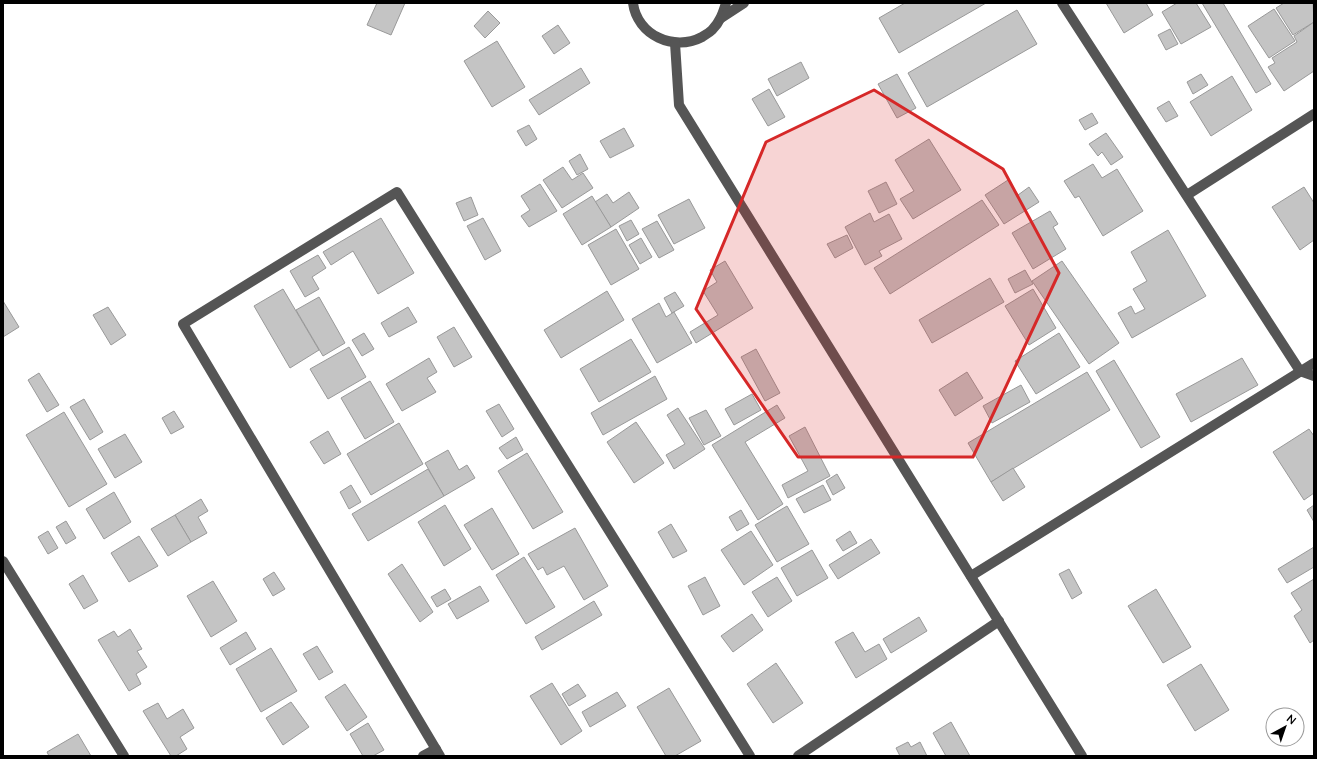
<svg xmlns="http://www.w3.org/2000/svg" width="1317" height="759" font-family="'Nunito Sans',sans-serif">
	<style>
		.building { fill: #c4c4c4; stroke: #999 }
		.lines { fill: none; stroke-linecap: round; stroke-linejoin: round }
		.minor { stroke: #555; stroke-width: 10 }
		.marked { fill: #d62828; fill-opacity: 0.2; stroke: #d62828; stroke-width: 3; stroke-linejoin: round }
	</style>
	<rect width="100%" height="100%" fill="#fff"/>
	<g class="building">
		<path d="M377 3H405L391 35 367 25Z"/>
		<path d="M905 3H986L899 53 879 18Z"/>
		<path d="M1106 3H1146L1153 15 1124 33Z"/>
		<path d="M1177 3H1196L1211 27 1181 44 1162 12Z"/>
		<path d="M1202 3H1223L1271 84 1256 93Z"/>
		<path d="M1284 3H1313L1314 22 1293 35 1276 8Z"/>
		<path d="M1274 9 1295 41 1269 58 1248 26Z"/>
		<path d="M1017 10 1037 44 927 107 908 73Z"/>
		<path d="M488 11 500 23 485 38 474 26Z"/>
		<path d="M1314 22V71L1284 91 1268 67 1275 63 1272 58 1297 42 1294 36Z"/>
		<path d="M558 25 570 43 554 54 542 36Z"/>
		<path d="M1170 29 1178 44 1166 50 1158 35Z"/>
		<path d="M497 41 525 87 492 107 464 61Z"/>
		<path d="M801 62 809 78 777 96 768 79Z"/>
		<path d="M581 68 590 83 539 115 529 100Z"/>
		<path d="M897 74 916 108 897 118 878 84Z"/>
		<path d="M1201 74 1208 85 1193 94 1187 82Z"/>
		<path d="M1232 76 1252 110 1211 136 1190 102Z"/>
		<path d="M769 89 785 117 768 126 752 99Z"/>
		<path d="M1169 101 1178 116 1166 122 1157 108Z"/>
		<path d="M1092 113 1098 123 1085 130 1079 120Z"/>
		<path d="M529 125 537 139 526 146 517 131Z"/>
		<path d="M624 128 634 146 610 158 600 141Z"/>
		<path d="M1106 133 1123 157 1111 165 1102 152 1098 156 1089 144Z"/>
		<path d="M929 139 961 190 913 219 900 199 914 191 895 160Z"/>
		<path d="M580 154 588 169 577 175 569 161Z"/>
		<path d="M1093 164 1102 178 1117 169 1143 211 1103 236 1079 196 1075 198 1064 181Z"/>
		<path d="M563 167 572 180 583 173 593 188 562 208 543 180Z"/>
		<path d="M1008 180 1018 195 1029 187 1039 202 1004 224 985 195Z"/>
		<path d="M886 182 897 204 879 213 868 191Z"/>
		<path d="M540 184 557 211 529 227 521 216 530 210 521 196Z"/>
		<path d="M1304 187 1314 203V240L1300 250 1272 207Z"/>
		<path d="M629 192 639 208 611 227 595 202 607 194 613 203Z"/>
		<path d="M592 196 611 227 582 245 563 214Z"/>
		<path d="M471 197 478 215 464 221 456 203Z"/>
		<path d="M689 199 705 228 674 244 658 215Z"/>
		<path d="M982 200 999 225 890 294 874 268Z"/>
		<path d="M1050 211 1058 224 1053 227 1066 249 1033 269 1012 233Z"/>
		<path d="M870 213 874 222 889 214 902 239 879 251 882 256 865 265 845 227Z"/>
		<path d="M381 218 414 273 378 294 353 251 331 265 323 252Z"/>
		<path d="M483 218 501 251 485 260 467 226Z"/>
		<path d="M631 220 639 234 627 241 619 226Z"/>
		<path d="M657 221 674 250 659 258 642 229Z"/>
		<path d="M616 229 639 269 611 285 588 245Z"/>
		<path d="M1168 230 1206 296 1132 338 1118 313 1131 306 1135 314 1145 309 1133 289 1147 281 1131 252Z"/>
		<path d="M847 235 853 248 835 258 827 244Z"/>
		<path d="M641 238 652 257 640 264 629 245Z"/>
		<path d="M318 255 326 268 312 277 319 289 305 297 290 271Z"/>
		<path d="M725 261 753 308 696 343 690 332 718 315 703 291 717 282 710 270Z"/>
		<path d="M1062 261 1119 343 1089 364 1032 281Z"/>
		<path d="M1025 270 1033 284 1015 293 1008 279Z"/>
		<path d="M990 278 1004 302 932 343 919 320Z"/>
		<path d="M283 289 319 350 290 368 254 306Z"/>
		<path d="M1033 289 1056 328 1029 345 1005 306Z"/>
		<path d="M607 291 624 320 561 358 544 330Z"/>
		<path d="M675 292 684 306 672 313 664 298Z"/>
		<path d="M319 297 345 343 323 356 296 310Z"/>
		<path d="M3 301 19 327 3 337Z"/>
		<path d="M659 303 666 317 674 312 692 343 657 363 632 319Z"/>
		<path d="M108 307 126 335 111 345 93 315Z"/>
		<path d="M408 307 417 322 389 337 381 323Z"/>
		<path d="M454 327 472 357 454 367 437 337Z"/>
		<path d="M364 333 374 349 362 356 352 340Z"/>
		<path d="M1059 333 1080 367 1036 394 1015 361Z"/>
		<path d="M631 339 651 372 599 402 580 369Z"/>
		<path d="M349 347 366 377 328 399 310 369Z"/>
		<path d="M756 349 780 393 765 401 741 357Z"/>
		<path d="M429 358 437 372 427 378 436 392 402 411 386 384Z"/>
		<path d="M1242 358 1258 385 1191 422 1176 394Z"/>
		<path d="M1114 360 1160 437 1141 448 1096 371Z"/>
		<path d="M967 372 983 398 955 416 939 390Z"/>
		<path d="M1087 372 1110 410 991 482 968 443Z"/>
		<path d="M39 373 59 405 47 412 28 380Z"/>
		<path d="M655 376 667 399 603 435 591 413Z"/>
		<path d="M370 381 394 422 365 439 341 398Z"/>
		<path d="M1021 385 1030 402 992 423 983 406Z"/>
		<path d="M752 394 761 410 734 425 725 409Z"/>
		<path d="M84 399 103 432 90 440 70 407Z"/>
		<path d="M499 404 514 429 502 437 486 411Z"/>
		<path d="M777 405 785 418 745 442 783 504 758 520 712 445Z"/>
		<path d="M678 408 705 449 674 469 666 455 685 444 667 415Z"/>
		<path d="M706 410 721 436 704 445 689 418Z"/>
		<path d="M174 411 184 427 171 434 162 418Z"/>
		<path d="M64 412 107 484 69 507 26 435Z"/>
		<path d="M636 422 664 463 634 483 607 442Z"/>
		<path d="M399 423 423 464 371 495 347 454Z"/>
		<path d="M805 427 830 476 788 498 782 485 808 471 789 436Z"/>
		<path d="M1309 429 1314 436V493L1304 500 1273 452Z"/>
		<path d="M328 431 341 454 324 464 310 442Z"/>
		<path d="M125 434 142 462 115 478 98 449Z"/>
		<path d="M516 437 523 450 507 459 499 448Z"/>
		<path d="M448 450 459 470 467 465 475 478 444 496 425 463Z"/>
		<path d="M527 453 563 512 533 529 498 471Z"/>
		<path d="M1013 468 1025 487 1003 501 991 482Z"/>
		<path d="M428 469 444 496 368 541 352 514Z"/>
		<path d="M837 474 845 488 833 495 826 481Z"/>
		<path d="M351 485 361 502 349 509 340 492Z"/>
		<path d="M823 485 831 500 804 513 796 499Z"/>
		<path d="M114 492 131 522 104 539 86 509Z"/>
		<path d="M201 499 208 511 198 517 207 533 191 542 175 515Z"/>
		<path d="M445 505 471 549 444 566 418 522Z"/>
		<path d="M1314 505V522L1307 510Z"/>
		<path d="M787 506 809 544 777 562 755 525Z"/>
		<path d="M492 508 519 554 492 570 464 525Z"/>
		<path d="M741 510 749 524 737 531 729 517Z"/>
		<path d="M175 515 191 542 168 556 151 529Z"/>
		<path d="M66 521 76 538 66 544 56 527Z"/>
		<path d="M671 524 687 551 673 558 658 532Z"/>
		<path d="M575 528 608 586 584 600 564 566 547 575 543 567 538 570 528 554Z"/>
		<path d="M48 531 58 548 48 554 38 537Z"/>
		<path d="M751 531 773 565 744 585 721 550Z"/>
		<path d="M850 531 857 543 843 551 836 540Z"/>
		<path d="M139 536 158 566 129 582 111 553Z"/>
		<path d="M871 539 880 553 838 579 829 565Z"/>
		<path d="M1314 547V567L1287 583 1278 569Z"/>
		<path d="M812 550 828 578 797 596 781 568Z"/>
		<path d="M524 557 555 607 526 624 496 575Z"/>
		<path d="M402 564 433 612 420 622 388 574Z"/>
		<path d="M1069 569 1082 593 1072 599 1059 574Z"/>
		<path d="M274 572 285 589 273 596 263 579Z"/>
		<path d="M83 575 98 601 84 609 69 584Z"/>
		<path d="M705 577 720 606 703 615 688 586Z"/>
		<path d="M777 577 792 601 768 617 752 592Z"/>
		<path d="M1314 579V640L1310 643 1294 616 1302 610 1291 593Z"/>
		<path d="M213 581 237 621 211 637 187 596Z"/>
		<path d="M480 586 489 601 457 619 448 604Z"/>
		<path d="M445 589 451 599 437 607 431 597Z"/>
		<path d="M1156 589 1191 647 1163 663 1128 606Z"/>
		<path d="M594 601 602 615 542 650 535 637Z"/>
		<path d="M752 614 763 630 733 652 721 636Z"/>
		<path d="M919 617 927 631 891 653 883 639Z"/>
		<path d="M130 629 142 649 137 651 147 667 136 674 141 684 129 691 98 640 114 631 118 637Z"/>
		<path d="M246 632 256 649 230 665 220 648Z"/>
		<path d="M853 632 865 652 879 644 887 659 856 678 835 642Z"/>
		<path d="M317 646 333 672 319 680 303 654Z"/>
		<path d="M271 648 297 691 261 712 236 669Z"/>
		<path d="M776 663 803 703 773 723 747 684Z"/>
		<path d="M1201 664 1229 710 1195 731 1167 685Z"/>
		<path d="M552 683 582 731 561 745 530 696Z"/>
		<path d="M345 684 367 717 347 731 325 697Z"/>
		<path d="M578 684 586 696 569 706 562 694Z"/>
		<path d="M669 688 701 741 675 756H666L637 707Z"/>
		<path d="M617 692 626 706 590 727 582 712Z"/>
		<path d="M291 702 309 727 283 745 266 718Z"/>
		<path d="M158 703 167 719 183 709 194 728 180 737 187 749 176 756H171L143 711Z"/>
		<path d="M951 722 970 756H946L933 733Z"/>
		<path d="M368 723 384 750 373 756H363L350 734Z"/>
		<path d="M78 734 91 756H49L47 752Z"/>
		<path d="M908 742 911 747 920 742 927 756H900L896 748Z"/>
	</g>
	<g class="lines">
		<g class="minor">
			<path d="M633 3C637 35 674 52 702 37 705 35 709 33 712 30 720 22 723 13 726 3"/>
			<path d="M1062 3 1300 371 1314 376"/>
			<path d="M721 18 744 3"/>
			<path d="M675 43 679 105 1082 756"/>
			<path d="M1187 195 1314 114"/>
			<path d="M3 561 124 756"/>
			<path d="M971 576 1314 363"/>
			<path d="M423 756 436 749"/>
			<path d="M440 756 183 324 397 192 750 756"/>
			<path d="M798 756 999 621"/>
		</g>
	</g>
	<path class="marked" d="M874 90 1003 169 1059 273 973 457H798L696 309 766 142Z"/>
	<rect width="1317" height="759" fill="none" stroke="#000000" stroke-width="8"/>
	<g transform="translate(1285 727) rotate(40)"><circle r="19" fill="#ffffff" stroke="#999999"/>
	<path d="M0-3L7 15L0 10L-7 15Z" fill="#000000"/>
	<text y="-6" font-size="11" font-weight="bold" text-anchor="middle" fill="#000000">N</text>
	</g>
</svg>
